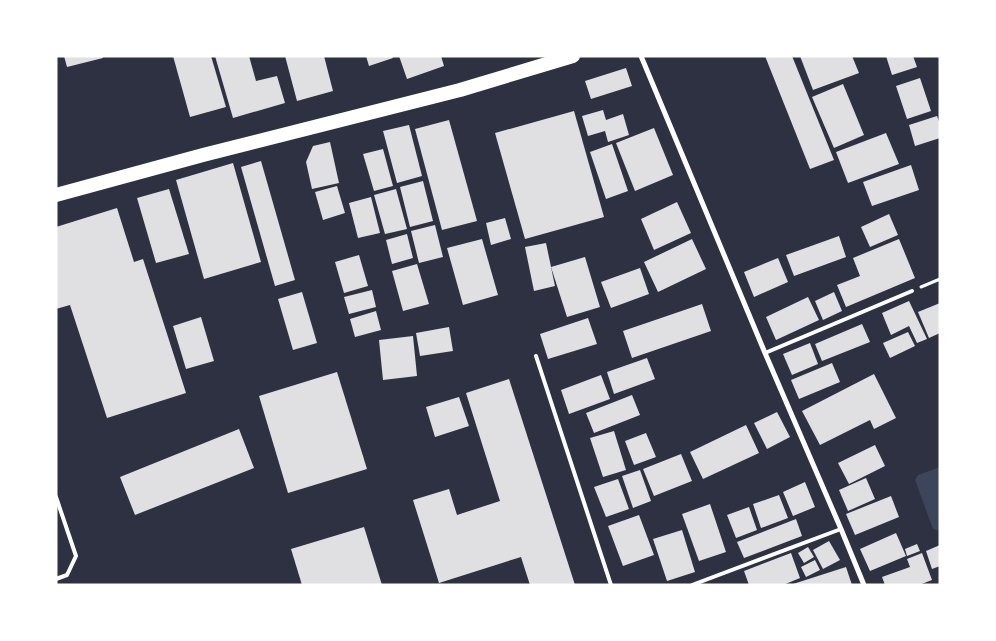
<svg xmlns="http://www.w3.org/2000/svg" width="996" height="641" font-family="Raleway,sans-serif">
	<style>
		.green { fill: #3c4559 }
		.building { fill: #e0e0e3 }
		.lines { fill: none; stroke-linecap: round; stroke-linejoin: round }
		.path { stroke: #fff; stroke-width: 3 }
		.service { stroke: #fff; stroke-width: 4 }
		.minor { stroke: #fff; stroke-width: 5 }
		.trunk { stroke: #fff; stroke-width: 14 }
	</style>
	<rect width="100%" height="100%" fill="#2d3142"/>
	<path class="green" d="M940 467V531H939L933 529 915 480 918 475Z"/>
	<g class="building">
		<path d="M64 56H102L103 58 67 67Z"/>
		<path d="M173 56H211L226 107 190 117Z"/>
		<path d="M215 56H249L256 81 277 76 285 103 233 118Z"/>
		<path d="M285 56H324L333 91 297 101Z"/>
		<path d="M366 56H392L393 58 369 66Z"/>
		<path d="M399 56H441L444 66 407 79Z"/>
		<path d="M765 56H792L834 160 810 169Z"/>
		<path d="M800 56H852L859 73 813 90Z"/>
		<path d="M886 56H913L917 67 892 75Z"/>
		<path d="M626 68 632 86 591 99 585 81Z"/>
		<path d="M920 78 931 111 907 119 896 86Z"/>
		<path d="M843 84 864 135 834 148 812 97Z"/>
		<path d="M603 110 606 120 623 114 629 135 608 142 605 131 588 136 582 116Z"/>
		<path d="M574 111 604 217 525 239 495 133Z"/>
		<path d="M937 116 940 124V138L915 146 909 125Z"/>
		<path d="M449 120 477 221 442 230 415 129Z"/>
		<path d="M409 125 422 176 397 183 383 131Z"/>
		<path d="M654 128 673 175 635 191 616 143Z"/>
		<path d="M886 133 899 164 848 183 836 152Z"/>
		<path d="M330 142 339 183 312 189 306 162 313 146Z"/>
		<path d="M612 144 628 191 606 199 590 152Z"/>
		<path d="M383 149 393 186 374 191 363 154Z"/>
		<path d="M261 161 295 280 275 286 241 167Z"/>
		<path d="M233 163 261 262 204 279 176 180Z"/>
		<path d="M911 165 919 190 872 206 863 182Z"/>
		<path d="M423 181 433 221 410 227 400 187Z"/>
		<path d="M337 186 345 213 323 220 315 192Z"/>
		<path d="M169 189 189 254 156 263 137 198Z"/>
		<path d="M396 189 407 229 385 234 374 195Z"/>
		<path d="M371 197 380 233 358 238 349 203Z"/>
		<path d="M677 202 691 233 654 250 641 219Z"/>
		<path d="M117 208 134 262 143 259 186 393 107 418 70 305 56 309V227Z"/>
		<path d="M889 214 898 235 870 247 861 227Z"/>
		<path d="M505 218 511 239 491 245 486 223Z"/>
		<path d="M435 225 443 257 419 263 411 231Z"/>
		<path d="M407 234 413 258 392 264 386 240Z"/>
		<path d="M839 236 846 257 794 276 786 255Z"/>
		<path d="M482 239 498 295 463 305 447 248Z"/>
		<path d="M692 239 706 269 658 292 644 262Z"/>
		<path d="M899 239 915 278 846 307 837 285 860 276 853 258Z"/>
		<path d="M546 243 555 286 534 291 525 247Z"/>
		<path d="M359 255 368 286 344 293 335 262Z"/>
		<path d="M585 257 600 307 567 317 551 267Z"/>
		<path d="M778 258 788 282 754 297 744 272Z"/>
		<path d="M417 264 429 304 403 311 392 271Z"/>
		<path d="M640 268 649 294 611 308 601 282Z"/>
		<path d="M372 290 376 307 349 314 344 297Z"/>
		<path d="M302 292 317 343 293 350 278 299Z"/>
		<path d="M834 292 842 311 823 320 815 301Z"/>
		<path d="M808 297 819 320 776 340 766 317Z"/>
		<path d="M909 301 927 339 917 343 909 326 891 335 882 313Z"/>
		<path d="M940 303V333L929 338 918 312Z"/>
		<path d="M702 304 711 331 632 358 623 331Z"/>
		<path d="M376 311 381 330 355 337 350 319Z"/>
		<path d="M201 317 214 361 186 369 173 326Z"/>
		<path d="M588 318 597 344 548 359 540 334Z"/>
		<path d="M862 324 870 342 822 361 815 344Z"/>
		<path d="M449 327 453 351 420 356 416 333Z"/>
		<path d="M908 332 915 346 890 358 883 343Z"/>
		<path d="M413 336 417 376 383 380 379 340Z"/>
		<path d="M810 343 818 364 792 375 783 354Z"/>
		<path d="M647 358 655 379 614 394 607 372Z"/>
		<path d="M832 363 840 382 799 399 791 380Z"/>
		<path d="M337 372 367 469 288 493 259 396Z"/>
		<path d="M874 374 896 418 874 429 870 420 820 445 802 411Z"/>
		<path d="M601 375 610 399 569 414 561 390Z"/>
		<path d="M509 379 575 585H530L521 557 439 583 413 500 449 489 457 515 500 501 466 393Z"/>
		<path d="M632 395 640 415 594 433 586 413Z"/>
		<path d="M459 397 469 426 435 437 426 407Z"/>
		<path d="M777 412 790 437 767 449 754 423Z"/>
		<path d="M746 425 759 453 703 479 690 452Z"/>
		<path d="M239 429 254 468 135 515 120 477Z"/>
		<path d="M614 431 626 470 603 477 590 438Z"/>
		<path d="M646 433 656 457 634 465 625 441Z"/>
		<path d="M875 445 885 466 849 484 838 463Z"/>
		<path d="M681 454 692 481 654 496 643 469Z"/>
		<path d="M640 470 651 501 633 508 622 476Z"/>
		<path d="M866 478 875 499 848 511 839 490Z"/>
		<path d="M618 479 629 509 606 517 594 487Z"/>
		<path d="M805 482 815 507 793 516 783 492Z"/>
		<path d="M779 495 788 518 761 528 753 504Z"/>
		<path d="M891 496 899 517 855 535 846 514Z"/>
		<path d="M710 504 726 552 699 561 682 514Z"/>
		<path d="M749 507 757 530 736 538 727 515Z"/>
		<path d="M639 515 654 555 623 566 608 526Z"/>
		<path d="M796 519 802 536 744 558 737 542Z"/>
		<path d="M364 527 382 585H302L291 549Z"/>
		<path d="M682 530 695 572 667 581 653 539Z"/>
		<path d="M896 533 906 556 870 571 860 549Z"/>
		<path d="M829 541 840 560 823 569 813 550Z"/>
		<path d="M917 544 920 551 907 556 905 549Z"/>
		<path d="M940 545V566L932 569 926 551Z"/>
		<path d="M808 547 814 557 804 563 798 553Z"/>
		<path d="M791 553 800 578 783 585H749L744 571Z"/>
		<path d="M922 553 932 580 919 585H885L882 577 910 567 907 559Z"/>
		<path d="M815 560 820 570 806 577 801 567Z"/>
		<path d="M846 567 852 585H793V584Z"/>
	</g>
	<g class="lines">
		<path class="path" d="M921 287 940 279"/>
		<g class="service">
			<path d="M765 353 912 291"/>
			<path d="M536 356 611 585"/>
			<path d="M56 497 76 556 67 575 56 579"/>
			<path d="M692 585 841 529"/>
		</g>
		<path class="minor" d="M641 56 765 353 841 529 864 585"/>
		<path class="trunk" d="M56 195 203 155 460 90 573 56"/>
	</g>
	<rect width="996" height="641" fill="none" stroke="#ffffff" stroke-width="115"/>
</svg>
